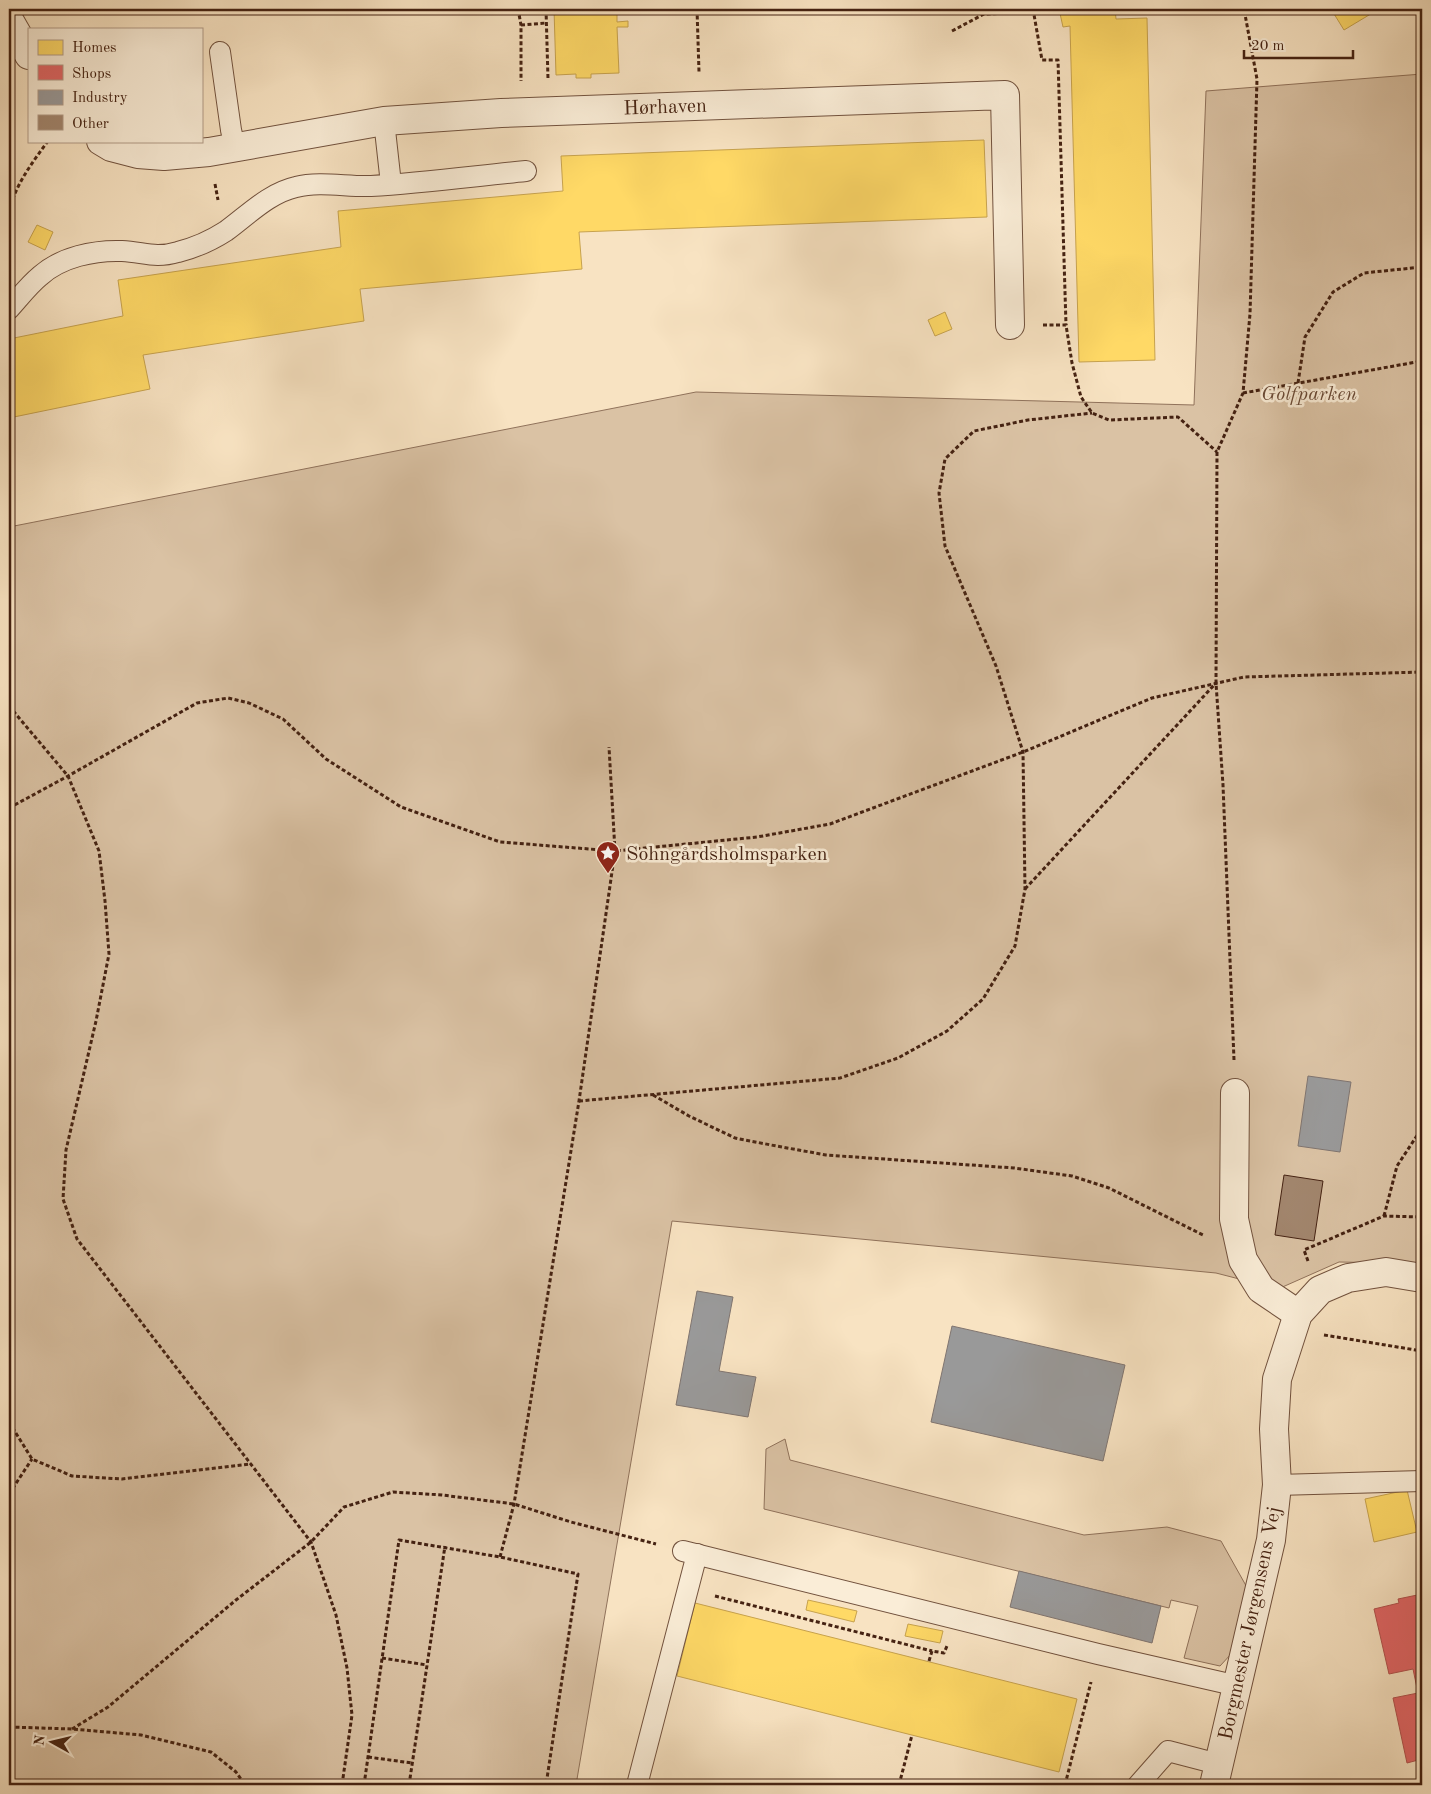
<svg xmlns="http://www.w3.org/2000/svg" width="1431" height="1794" font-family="'Old Standard TT',serif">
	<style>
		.green { fill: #dac2a4; stroke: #90725b }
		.homes { fill: #ffd966; stroke: #c7a24d }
		.shops { fill: #e06666; stroke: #b2524d }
		.industry { fill: #999; stroke: #807570 }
		.building { fill: #a2866e; stroke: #452212 }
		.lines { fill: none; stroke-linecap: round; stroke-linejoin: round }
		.service-casing { stroke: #72523e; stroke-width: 22 }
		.minor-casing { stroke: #72523e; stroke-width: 30 }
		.path { stroke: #452212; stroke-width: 3; stroke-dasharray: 4 2.5; stroke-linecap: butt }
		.service { stroke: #faedd7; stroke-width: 20 }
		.minor { stroke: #faedd7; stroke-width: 28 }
		.labels { text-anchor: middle; stroke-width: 5; stroke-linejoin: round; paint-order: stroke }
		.street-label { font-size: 20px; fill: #452212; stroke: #faedd7 }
		.park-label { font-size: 20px; font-style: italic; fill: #6a4a36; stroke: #faedd7 }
		.poi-label { font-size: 20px; fill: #452212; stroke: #faedd7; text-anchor: start }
	</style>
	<rect width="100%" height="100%" fill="#f8e3c2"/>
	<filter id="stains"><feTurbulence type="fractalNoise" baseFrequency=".004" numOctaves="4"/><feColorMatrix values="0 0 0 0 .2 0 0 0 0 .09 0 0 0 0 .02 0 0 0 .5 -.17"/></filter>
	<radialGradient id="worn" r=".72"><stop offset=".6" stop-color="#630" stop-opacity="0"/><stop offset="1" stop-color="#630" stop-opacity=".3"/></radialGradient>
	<g class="green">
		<path d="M1422 74V1269L1392 1263 1339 1262 1278 1289 1216 1273 672 1221 576 1785H9V527L696 392 1194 405 1206 91Z"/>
		<path d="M785 1439 790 1460 1084 1535 1167 1527 1221 1541 1249 1591 1232 1653 1220 1666 1184 1658 1198 1606 1171 1600 1169 1608 764 1509 766 1449Z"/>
	</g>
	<g class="homes">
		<path d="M554 9H617V22L628 21V27H617L619 73 591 74V78H576V74L556 75Z"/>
		<path d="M1059 9H1115L1116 19 1147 18 1155 360 1079 362 1070 26 1063 27Z"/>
		<path d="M1331 9H1379L1344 30Z"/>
		<path d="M984 140 987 217 579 232 582 269 360 289 364 321 143 355 150 389 9 418V339L123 316 118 280 341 247 338 211 563 191 561 156Z"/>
		<path d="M37 225 53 232 45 250 28 242Z"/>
		<path d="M945 312 952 329 935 336 928 320Z"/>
		<path d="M1407 1490 1417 1532 1374 1542 1365 1499Z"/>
		<path d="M808 1600 857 1611 854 1622 806 1610Z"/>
		<path d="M695 1603 1077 1699 1059 1772 677 1676Z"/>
		<path d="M908 1624 943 1631 940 1643 905 1636Z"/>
	</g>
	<path class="shops" d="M1422 1594V1759L1407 1763 1393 1698 1418 1693 1413 1669 1389 1674 1374 1609 1399 1603 1398 1599Z"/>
	<g class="industry">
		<path d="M1308 1076 1351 1082 1340 1152 1298 1146Z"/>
		<path d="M697 1291 733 1297 719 1371 756 1377 748 1417 676 1405Z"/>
		<path d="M952 1326 1125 1365 1103 1461 931 1422Z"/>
		<path d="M1019 1571 1161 1606 1152 1643 1010 1607Z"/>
	</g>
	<path class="building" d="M1284 1175 1323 1181 1314 1241 1275 1235Z"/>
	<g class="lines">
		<g class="service-casing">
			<g id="service">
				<path d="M220 52 231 130 235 148"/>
				<path d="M384 121 391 184"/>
				<path d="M9 309C19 298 29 285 40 276 61 257 94 250 122 251 144 252 154 259 178 252 194 248 212 240 226 231 248 215 269 193 296 187 320 181 347 187 371 186 423 183 475 176 526 171"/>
				<path d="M1277 1485 1422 1481"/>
				<path d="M683 1551 1098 1654 1238 1686"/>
				<path d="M637 1785 697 1554"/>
				<path d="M1138 1785 1168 1751 1218 1764"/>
			</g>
		</g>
		<g class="minor-casing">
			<g id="minor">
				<path d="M9 20 29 55"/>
				<path d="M101 141 111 147 138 154 164 156 209 152 384 121 501 113 1005 95 1010 325"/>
				<path d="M1235 1093 1234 1219 1243 1260 1261 1289 1298 1314"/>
				<path d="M1214 1785 1271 1540 1277 1485 1274 1429 1277 1379 1298 1314 1320 1290 1348 1278 1386 1272 1422 1278"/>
			</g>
		</g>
		<g class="path">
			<path d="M518 9 521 25V81"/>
			<path d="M546 9 548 79"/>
			<path d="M697 9 699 72"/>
			<path d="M1033 9 1042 60H1058L1066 325"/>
			<path d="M521 25 546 23"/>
			<path d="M952 31 984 14 1034 12"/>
			<path d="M215 184 218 200"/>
			<path d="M9 212C15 185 32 163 48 141"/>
			<path d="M1043 325H1066L1072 363 1081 397 1092 413 1109 420 1178 417 1217 452"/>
			<path d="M1298 383 1305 337 1333 292 1364 273 1422 267"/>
			<path d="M1243 393 1422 361"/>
			<path d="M9 706 68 776 99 851 105 901 109 954 96 1021 66 1150 63 1199 77 1239 311 1542 336 1615 347 1668 352 1715 342 1785"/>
			<path d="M9 808 68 776 197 703 228 698 249 703 283 719 326 759 401 807 500 842 615 851 757 837 830 824 1023 752 1152 698 1244 677 1422 672"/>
			<path d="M1025 889 1216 683"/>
			<path d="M1234 1060 1223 785 1216 683 1217 452 1243 393 1250 314 1257 79 1244 9"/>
			<path d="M653 1095 689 1116 735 1138 771 1145 826 1155 1014 1168 1072 1176 1109 1188 1203 1235"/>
			<path d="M579 1101 840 1078 898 1058 947 1031 983 999 1015 946 1025 889 1023 752 996 666 945 546 939 493 945 459 974 431 1028 420 1092 413"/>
			<path d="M1384 1216 1397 1166 1422 1128"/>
			<path d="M1308 1261 1304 1250 1384 1216 1422 1217"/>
			<path d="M1324 1335 1422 1351"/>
			<path d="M9 1422 32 1459 72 1476 122 1479 251 1464"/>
			<path d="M9 1494 32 1459"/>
			<path d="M500 1557 514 1504 579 1101 615 851 609 747"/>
			<path d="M715 1596 932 1651"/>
			<path d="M382 1658 427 1665"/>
			<path d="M929 1661 932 1651 944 1653 947 1646"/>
			<path d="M9 1727 72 1729 141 1735 211 1752 236 1772 245 1785"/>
			<path d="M72 1729 108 1707 236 1600 311 1542 344 1507 393 1492 442 1495 514 1504 571 1522 656 1544"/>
			<path d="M368 1757 412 1763"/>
			<path d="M364 1785 399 1540 500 1557 578 1574 546 1785"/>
			<path d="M409 1785 445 1546"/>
			<path d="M899 1785 912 1735"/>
			<path d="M1065 1785 1091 1682"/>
		</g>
		<use href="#service" class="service"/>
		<use href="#minor" class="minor"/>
	</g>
	<defs>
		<g id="sight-pin" transform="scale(1.25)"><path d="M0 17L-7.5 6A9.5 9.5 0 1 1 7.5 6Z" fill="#8f2418" stroke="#faedd7"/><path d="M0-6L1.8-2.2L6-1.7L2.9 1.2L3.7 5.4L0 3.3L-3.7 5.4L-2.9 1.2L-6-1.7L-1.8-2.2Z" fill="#fff"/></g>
	</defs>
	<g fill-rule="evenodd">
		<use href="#sight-pin" x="608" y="853"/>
	</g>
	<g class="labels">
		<g class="street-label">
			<text transform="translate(665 106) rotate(-2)" y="7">Hørhaven</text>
			<text transform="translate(1249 1623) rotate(-78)" y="7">Borgmester Jørgensens Vej</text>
		</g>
		<g class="park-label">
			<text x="1309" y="400">Golfparken</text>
		</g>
		<g class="poi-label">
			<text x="626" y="860">Sohngårdsholmsparken</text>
		</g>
	</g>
	<rect width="1431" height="1794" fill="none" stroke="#f8e3c2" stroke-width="30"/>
	<rect x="10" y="10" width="1411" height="1774" fill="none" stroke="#452212" stroke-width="2.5"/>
	<rect x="15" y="15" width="1401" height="1764" fill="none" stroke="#452212"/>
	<rect x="28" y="28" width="175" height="115" fill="#faedd7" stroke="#b29c88"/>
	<rect x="38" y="40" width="25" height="15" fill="#ffd966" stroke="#b29c88"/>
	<text x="72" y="52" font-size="15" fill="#452212">Homes</text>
	<rect x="38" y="65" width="25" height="15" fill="#e06666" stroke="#b29c88"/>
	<text x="72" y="78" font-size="15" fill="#452212">Shops</text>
	<rect x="38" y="90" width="25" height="15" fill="#999999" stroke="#b29c88"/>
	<text x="72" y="102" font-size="15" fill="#452212">Industry</text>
	<rect x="38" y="115" width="25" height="15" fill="#a2866e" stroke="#b29c88"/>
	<text x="72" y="128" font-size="15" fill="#452212">Other</text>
	<g transform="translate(52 1742) rotate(278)" stroke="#faedd7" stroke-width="4" paint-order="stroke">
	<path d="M0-4L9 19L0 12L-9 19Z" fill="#452212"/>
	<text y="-8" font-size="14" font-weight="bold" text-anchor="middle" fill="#452212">N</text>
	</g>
	<path d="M1244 50v8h109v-8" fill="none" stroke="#452212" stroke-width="2.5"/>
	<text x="1251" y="50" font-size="15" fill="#452212" stroke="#faedd7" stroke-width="4" paint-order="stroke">20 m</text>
	<rect width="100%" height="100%" filter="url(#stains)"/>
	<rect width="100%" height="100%" fill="url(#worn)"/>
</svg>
